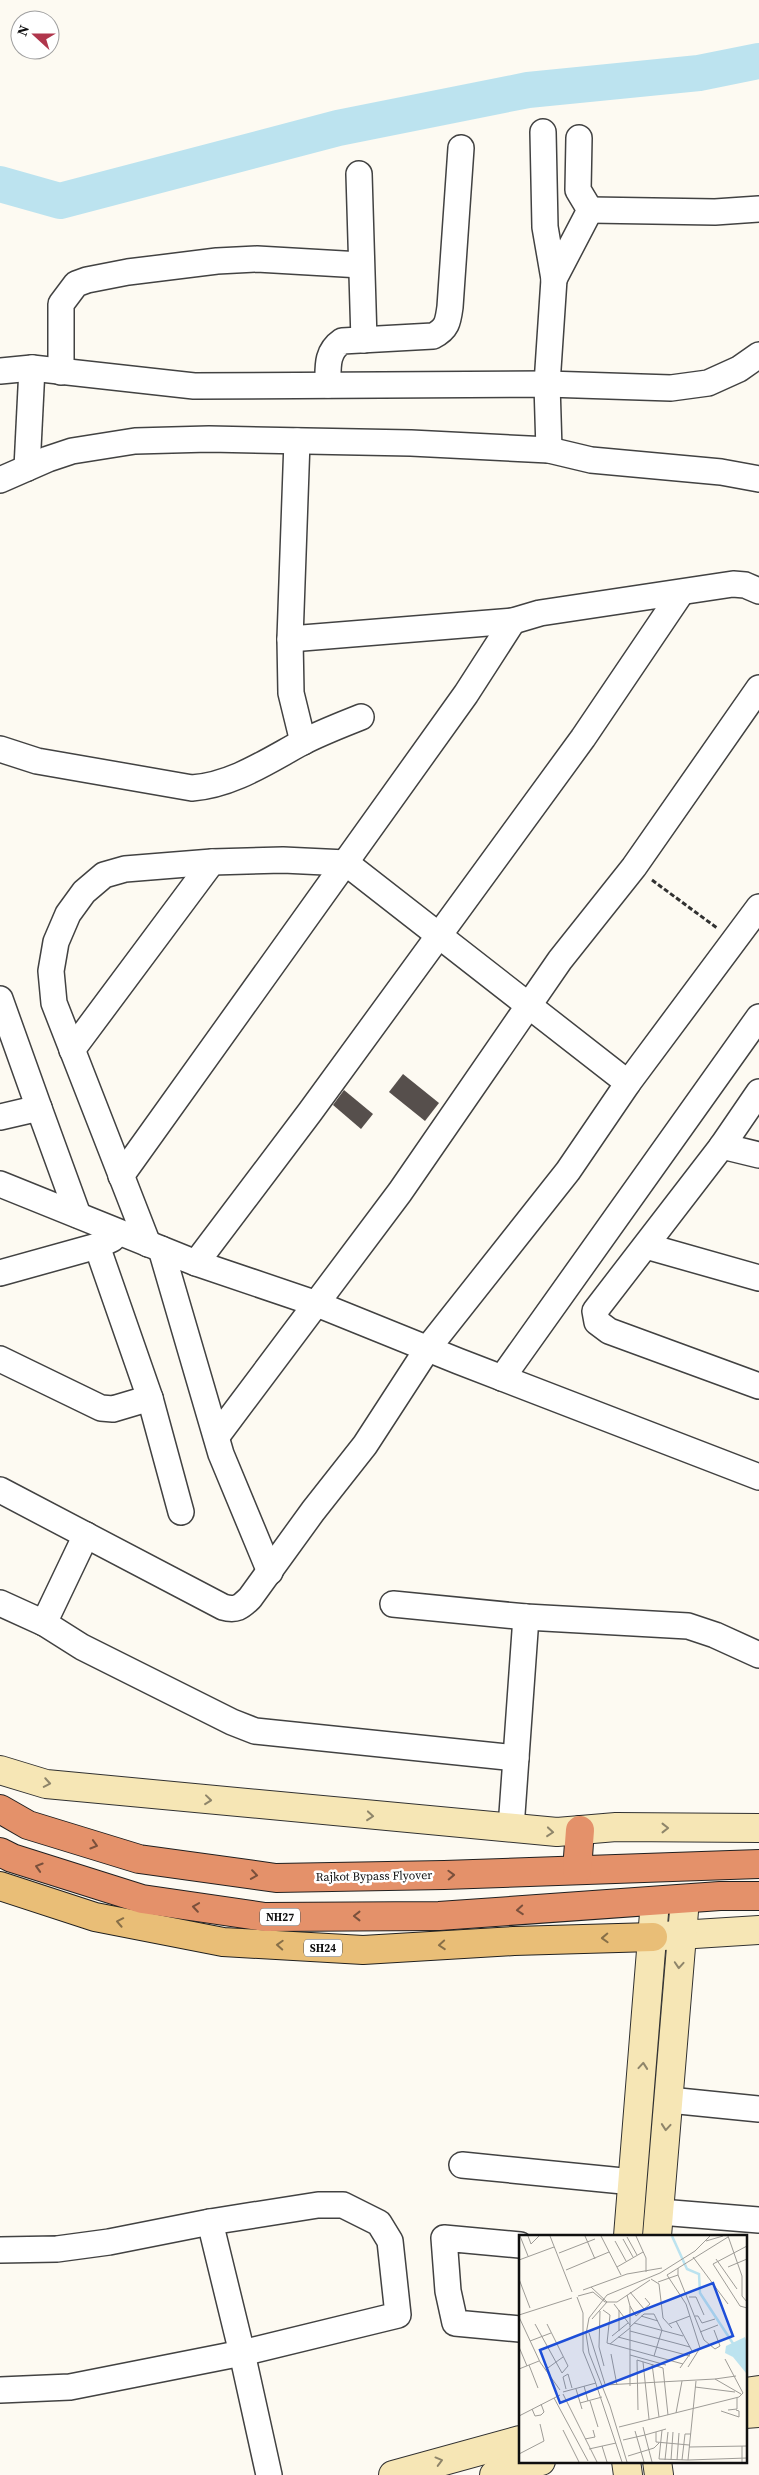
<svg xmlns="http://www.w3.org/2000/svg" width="759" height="2475" font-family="'Source Serif 4',serif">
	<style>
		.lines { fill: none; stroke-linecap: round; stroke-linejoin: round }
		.river { stroke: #bce3ef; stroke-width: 36 }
		.building { fill: #564f4c }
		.street-casing { stroke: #424242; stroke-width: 28 }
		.secondary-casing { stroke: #313131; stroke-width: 30 }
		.primary-casing { stroke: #202020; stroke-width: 30 }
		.highway-casing { stroke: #202020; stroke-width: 30 }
		.path { stroke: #313131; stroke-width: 3; stroke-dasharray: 5 2.5; stroke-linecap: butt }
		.street { stroke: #fff; stroke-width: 25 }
		.secondary { stroke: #f6e6b5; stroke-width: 28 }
		.primary { stroke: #e9be77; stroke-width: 28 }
		.highway { stroke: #e4916a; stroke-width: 28 }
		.oneway { stroke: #8e856a }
		.oneway2 { stroke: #7a503c }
		.oneway3 { stroke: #876f48 }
		.labels { text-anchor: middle; stroke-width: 5; stroke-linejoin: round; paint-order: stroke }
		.shield { fill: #fff; stroke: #575757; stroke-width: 1 }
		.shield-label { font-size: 11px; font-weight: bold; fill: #0f0f0f }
		.street-label { font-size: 12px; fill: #0f0f0f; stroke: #fff }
		.inset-river { fill: none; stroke: #bce3ef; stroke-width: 2.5 }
		.inset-road { fill: none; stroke: #9e9c97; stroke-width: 1 }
		.view { fill: #1d4ed8; fill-opacity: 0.15; stroke: #1d4ed8; stroke-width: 2.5 }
		.inset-edge { fill: none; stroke: #0f0f0f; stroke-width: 2.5 }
	</style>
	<rect width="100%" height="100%" fill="#fdfaf2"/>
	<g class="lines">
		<path class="river" d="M0 184 60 201 338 128 528 90 699 73 759 61"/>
	</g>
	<g class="building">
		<path d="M403 1074 439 1103 425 1121 389 1092Z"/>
		<path d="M344 1090 373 1114 361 1129 333 1105Z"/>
	</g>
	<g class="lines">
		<g class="street-casing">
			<g id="street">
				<path d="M543 132 545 227 554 279 547 384 549 450"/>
				<path d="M359 174 364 340"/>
				<path d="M590 210 715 212 759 209"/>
				<path d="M554 279 590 210 578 190 579 138"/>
				<path d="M0 371 32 368 194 386 547 384 671 388 708 383 739 369 759 355"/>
				<path d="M61 372V304L76 284 87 280 128 272 217 261 257 259 361 265"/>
				<path d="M328 385C328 367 326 352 342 341L433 336C447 329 448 322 450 307L461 148"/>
				<path d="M297 441 290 639 291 693 303 742"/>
				<path d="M27 468 32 368"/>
				<path d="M0 480 48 459 72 451 135 441 209 439 411 443 549 450 591 460 721 472 759 479"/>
				<path d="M290 639 513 621 540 613 733 584 745 585 759 591"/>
				<path d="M0 749 37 761 192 788C232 785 266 762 301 743 320 733 341 725 361 717"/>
				<path d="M0 999 39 1108 0 1117"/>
				<path d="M72 1050 212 862"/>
				<path d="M759 1092 722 1146 595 1311 597 1322 609 1331 759 1386"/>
				<path d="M39 1108 78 1215"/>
				<path d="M722 1146 759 1155"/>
				<path d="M121 1176 466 694 513 621"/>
				<path d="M0 1184 196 1263 317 1304 458 1361 759 1477"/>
				<path d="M148 1244 54 1003 51 971 56 942 68 914 84 892 104 875 125 869 212 862 283 860 346 863 628 1083"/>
				<path d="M97 1246 150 1398 181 1512"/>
				<path d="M646 1246 759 1278"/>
				<path d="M161 1249 221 1454 270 1572"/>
				<path d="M196 1263 310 1112 583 738 681 593"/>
				<path d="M0 1273 97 1246 112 1239"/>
				<path d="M0 1359 101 1408 113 1409 150 1398"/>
				<path d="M502 1378 759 1017"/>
				<path d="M217 1436 400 1192 560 960 634 867 759 688"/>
				<path d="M0 1490 223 1607C236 1611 241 1607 250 1598L313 1511 365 1445 428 1348 568 1171 628 1083 759 907"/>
				<path d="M0 1603 44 1623 82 1647 232 1722 255 1731 516 1758"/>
				<path d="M393 1604 526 1617 688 1626 715 1635 759 1655"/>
				<path d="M44 1623 86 1535"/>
				<path d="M511 1828 526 1617"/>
				<path d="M669 2100 759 2109"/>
				<path d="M462 2165 633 2182"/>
				<path d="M660 2212 759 2220"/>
				<path d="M210 2222 242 2353 269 2475"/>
				<path d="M520 2245 444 2238 448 2291 455 2323 520 2329"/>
				<path d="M0 2250 57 2249 109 2242 210 2222 318 2205H343L379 2223 390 2241 398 2315 242 2353 70 2387 0 2390"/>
			</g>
		</g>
		<g class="secondary-casing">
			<g id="secondary">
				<path d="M0 1770 46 1784 557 1832 616 1827 759 1828"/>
				<path d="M663 1936 759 1930"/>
				<path d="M628 2236 655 1901"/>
				<path d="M657 2236 685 1899"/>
				<path d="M745 2392 759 2390"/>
				<path d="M745 2414 759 2413"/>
				<path d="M626 2461 628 2475"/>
				<path d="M657 2461 659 2475"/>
				<path d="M393 2475 520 2440"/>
				<path d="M494 2475 541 2461"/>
			</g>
		</g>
		<g class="primary-casing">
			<path id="primary" d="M0 1886 95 1917 223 1942 363 1950 514 1941 653 1937"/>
		</g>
		<g class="highway-casing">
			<g id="highway">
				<path d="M0 1809 28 1825 139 1859 276 1878 444 1875 759 1864"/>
				<path d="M0 1852 12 1858 142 1899 265 1917 439 1916 720 1896H759"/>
				<path d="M577 1870 580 1830"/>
			</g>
		</g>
		<path class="path" d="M652 880 717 928"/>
		<use href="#street" class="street"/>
		<use href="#secondary" class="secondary"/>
		<use href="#primary" class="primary"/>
		<use href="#highway" class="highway"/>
	</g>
	<defs><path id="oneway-chevron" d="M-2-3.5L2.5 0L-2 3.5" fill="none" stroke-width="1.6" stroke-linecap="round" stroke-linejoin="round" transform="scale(1.25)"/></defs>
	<g class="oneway">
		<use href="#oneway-chevron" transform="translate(47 1783) rotate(10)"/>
		<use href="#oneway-chevron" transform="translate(208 1800) rotate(6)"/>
		<use href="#oneway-chevron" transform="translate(370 1816) rotate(5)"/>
		<use href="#oneway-chevron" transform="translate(665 1828)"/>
		<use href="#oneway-chevron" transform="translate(550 1832) rotate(5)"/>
		<use href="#oneway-chevron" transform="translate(679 1965) rotate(94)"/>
		<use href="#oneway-chevron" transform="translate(643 2066) rotate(-85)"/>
		<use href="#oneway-chevron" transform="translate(666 2127) rotate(95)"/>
		<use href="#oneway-chevron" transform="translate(439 2461) rotate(-15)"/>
	</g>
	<g class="oneway2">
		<use href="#oneway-chevron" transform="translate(94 1845) rotate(17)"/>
		<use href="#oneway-chevron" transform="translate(39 1867) rotate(-163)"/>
		<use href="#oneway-chevron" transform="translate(254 1875) rotate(8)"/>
		<use href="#oneway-chevron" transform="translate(451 1875) rotate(-2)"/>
		<use href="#oneway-chevron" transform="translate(196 1907) rotate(-172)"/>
		<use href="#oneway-chevron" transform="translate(520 1910) rotate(176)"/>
		<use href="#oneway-chevron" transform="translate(357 1916) rotate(180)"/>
	</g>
	<g class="oneway3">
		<use href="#oneway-chevron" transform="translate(120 1922) rotate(-169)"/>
		<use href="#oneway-chevron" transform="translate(605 1938) rotate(178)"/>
		<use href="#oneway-chevron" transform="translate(280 1945) rotate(-177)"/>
		<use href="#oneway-chevron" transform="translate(442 1945) rotate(176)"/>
	</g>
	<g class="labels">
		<g class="shield">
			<rect x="260" y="1908.5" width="40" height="17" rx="4"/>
			<rect x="304" y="1939.5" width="38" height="17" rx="4"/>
		</g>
		<g class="shield-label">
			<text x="280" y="1921">NH27</text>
			<text x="323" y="1952">SH24</text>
		</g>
		<g class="street-label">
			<text transform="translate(374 1876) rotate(-1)" y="4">Rajkot Bypass Flyover</text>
		</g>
	</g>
	<g transform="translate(519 2235)">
		<rect width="228" height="228" fill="#fdfaf2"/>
		<path d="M226 102 228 108 227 138 214 122 206 118 207 111Z" fill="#bce3ef"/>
		<path class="inset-river" d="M153 1 168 34 180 39 181 58 215 110"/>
		<path class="inset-road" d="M1 1 9 21M9 1 12 9 20 1M31 1 53 57M66 1 76 24M82 1 102 40M117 1 127 23V37M209 1 223 41V61L228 67M108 2 118 20M104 4 114 22M96 6 107 26M187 6 204 1M228 11 194 29 221 71 228 73M40 18 76 4M174 22 209 69M197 24 218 54M0 25 35 12M98 32 124 17M209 32 228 24M47 35 90 17M159 40 185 105 196 114 201 111 195 95M0 44 11 73M132 44 140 49 144 83 153 93M139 47 159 40V33M72 52 88 67 73 84M64 55 108 39 143 33M111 57 125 74M108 60 111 71V151M59 61 74 57 86 67H98L131 45M58 62 64 78V116L76 146M170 62H177L185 80M95 69 111 90M111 71 117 81 131 69 126 63M84 75 91 80 88 108 164 129M100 75V96M81 76 80 112 85 131M0 80 53 63M122 81 139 86M176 81H179L183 88 196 84M0 82 21 127 41 155M157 86 173 116 161 133M115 88 164 101M16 89 43 138 49 131 28 89M150 89 171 81M111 92 125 79H135L143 95 135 121M111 96 171 112M181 97 199 90M70 98 86 149M93 101 109 88M99 102 171 121M11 106 32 98M91 109 111 93M0 112 8 131M92 119 98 150M111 120 147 130M206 124 224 158M124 127 130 184M133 129 140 182M10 130 19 153M169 132 181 113 167 69 148 40 209 2M0 134 20 126M26 135 44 122M196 144 217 141M76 146 103 227M177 146 169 225 228 223M86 150 196 144 222 159M65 151 69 166M176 152 216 157M47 154 44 142 49 139 53 153M57 154 63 174M44 157 77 148M44 159 78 227M35 163 69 226M71 166 79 192M61 168 83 162M13 174 16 181 22 180 25 177 22 169M119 175 118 125 144 133 149 180M209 175 218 174V163M202 176 220 182V176L217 175M157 178 163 146M0 181 41 160M100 192 220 162 224 158M124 192 126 200 147 194M44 195 60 227M143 195 140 224 169 225M116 196 125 227M137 197V207L170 210M66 204 76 202 74 195M104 205 126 200 133 227M83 211 88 227M223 211V227M170 212 228 211M70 214 97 208M0 219 25 206 21 189M109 221 135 213 140 208M146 225 149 197M152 225 154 197M158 225 160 198M163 225 166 199H172M108 227 91 171 70 118 67 99 70 83 88 60 141 38 176 16 191 1"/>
		<path class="view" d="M194 48 214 101 41 168 21 115Z"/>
		<rect width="228" height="228" class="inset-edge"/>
	</g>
	<g transform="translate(35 35) rotate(291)"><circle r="24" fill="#ffffff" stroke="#9f9f9f"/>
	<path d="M0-4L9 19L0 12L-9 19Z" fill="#b0364c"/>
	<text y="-8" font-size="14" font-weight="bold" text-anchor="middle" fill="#0f0f0f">N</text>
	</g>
</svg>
